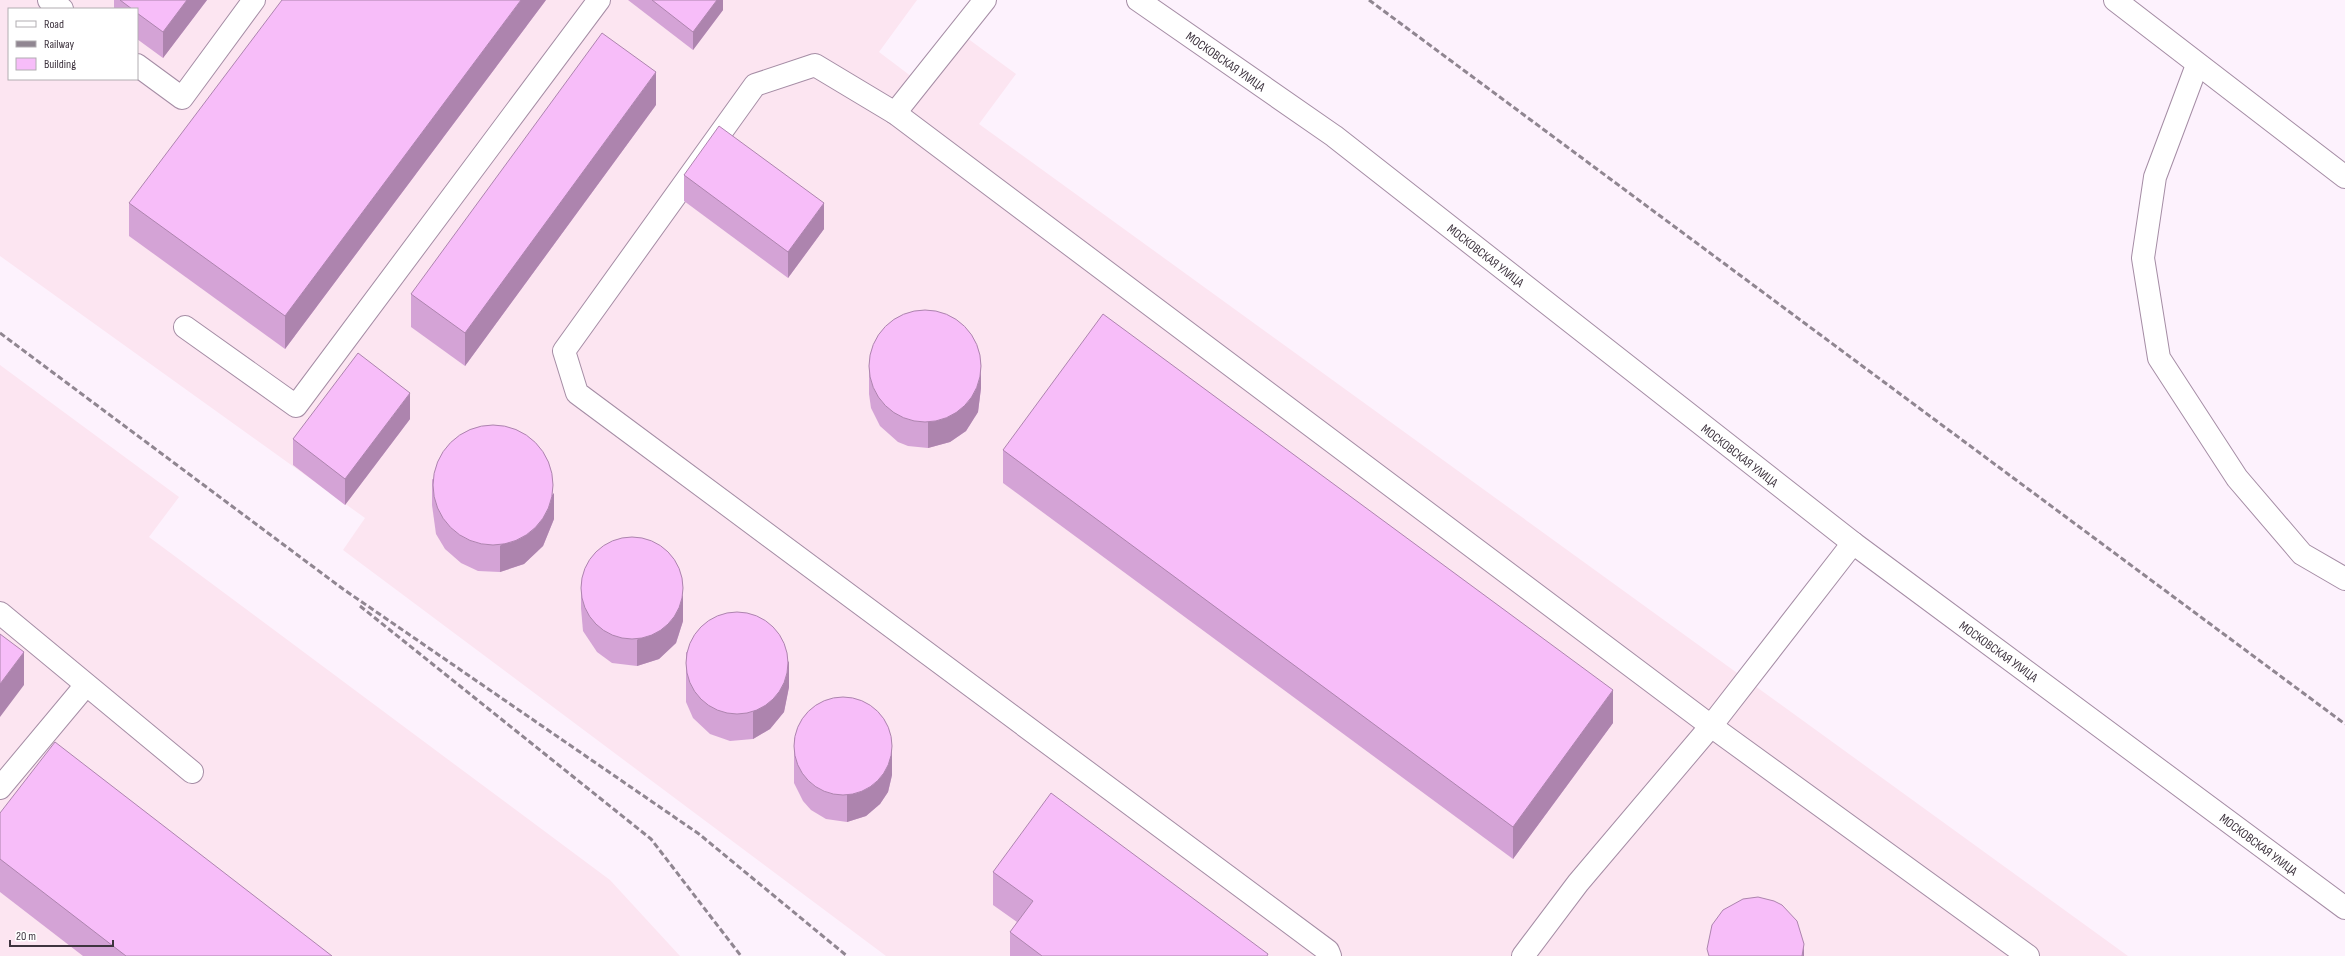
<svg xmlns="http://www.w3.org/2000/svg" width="2345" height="956" font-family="'Sofia Sans Condensed',sans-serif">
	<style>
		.industrial { fill: #fce5f1; fill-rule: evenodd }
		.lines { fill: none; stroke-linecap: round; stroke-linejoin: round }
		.minor-casing { stroke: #a58da5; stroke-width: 24 }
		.minor { stroke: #fff; stroke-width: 22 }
		.rail { stroke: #908691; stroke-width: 3; stroke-dasharray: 6 3; stroke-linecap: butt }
		.wall { fill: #d4a3d6 }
		.shaded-wall { fill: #ad84ae }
		.building { fill: #f7bdf9; stroke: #ad84ae }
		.labels { text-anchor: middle; stroke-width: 3; stroke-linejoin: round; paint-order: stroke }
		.street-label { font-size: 13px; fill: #3e343f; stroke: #fff }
	</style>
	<rect width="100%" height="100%" fill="#fdf2fd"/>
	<g class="industrial">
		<path d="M0 0H917L879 52 928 89 967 38 1016 74 979 124 2128 956H886L343 550 365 518 0 256ZM9 9H137V79H9Z"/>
		<path d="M0 365 179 497 149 537 610 880 680 956H0Z"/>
	</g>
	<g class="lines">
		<g class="minor-casing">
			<g id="minor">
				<path d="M49 0 62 9"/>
				<path d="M1138 0 1334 136 1853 543 2345 908"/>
				<path d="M2115 0 2345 177"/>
				<path d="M137 65 182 98 254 0"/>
				<path d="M2197 65 2155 177 2143 258 2159 358 2237 478 2302 554 2345 579"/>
				<path d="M895 113 985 0"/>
				<path d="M185 327 296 406 599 0"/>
				<path d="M0 613 192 772"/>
				<path d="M0 788 86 685"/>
				<path d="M1330 956 1328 951 577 393 564 351 755 85 815 65 895 113 1711 726 2028 956"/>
				<path d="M1523 956 1578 883 1711 726 1853 543"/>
			</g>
		</g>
		<use href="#minor" class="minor"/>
		<g class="rail">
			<path d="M1369 0 2345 724"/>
			<path d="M0 333 343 589 699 834 847 956"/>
			<path d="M360 606 651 839 741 956"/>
		</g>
	</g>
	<g class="wall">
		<path d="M114 0H207L163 58 137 39V9H114Z"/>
		<path d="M546 0 285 349 129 236V203Z"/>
		<path d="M628 0H723V10L693 50Z"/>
		<path d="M656 105 465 366 411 327V294Z"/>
		<path d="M684 175 824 229 788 278 684 201Z"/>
		<path d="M869 368 981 388 978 412 966 431 950 442 928 448 908 446 898 442 880 426 871 408 869 394Z"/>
		<path d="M410 419 345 505 293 465V439Z"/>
		<path d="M1003 450 1613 723 1513 859 1003 483Z"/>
		<path d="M432 479 554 519 543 546 524 564 500 572 478 571 461 563 445 549 436 534 432 505Z"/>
		<path d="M581 582 683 621 676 643 659 659 637 666 612 663 597 652 583 631 581 608Z"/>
		<path d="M686 652 789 687 784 712 770 729 753 739 730 741 710 734 693 718 686 702Z"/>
		<path d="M794 738 892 775 888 792 880 804 866 816 847 822 826 819 811 810 803 801 794 783Z"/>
		<path d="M0 813 332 956H83L0 892Z"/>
		<path d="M993 872 1268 956H1010V932L1017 922 993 905Z"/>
	</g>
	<g class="shaded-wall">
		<path d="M187 0H207L163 58V32Z"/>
		<path d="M521 0H546L285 349V316Z"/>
		<path d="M717 0H723V10L693 50V32Z"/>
		<path d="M656 72V105L465 366V333Z"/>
		<path d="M824 203V229L788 278V252Z"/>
		<path d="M981 362V388L978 412 966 431 950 442 928 448V422Z"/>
		<path d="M410 393V419L345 505V479Z"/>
		<path d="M554 493V519L543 546 524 564 500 572V546Z"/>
		<path d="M683 595V621L676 643 659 659 637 666V640Z"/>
		<path d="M24 652V685L0 717V684Z"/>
		<path d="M789 661V687L784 712 770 729 753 739V712Z"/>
		<path d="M1613 690V723L1513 859V827Z"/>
		<path d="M892 749V775L888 792 880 804 866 816 847 822V795Z"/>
		<path d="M1804 944V956H1802Z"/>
	</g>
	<g class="building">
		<path d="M120 0H187L163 32 137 13V9H132Z"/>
		<path d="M282 0H521L285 316 129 203Z"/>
		<path d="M652 0H717L693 32Z"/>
		<path d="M602 33 656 72 465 333 411 294Z"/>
		<path d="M719 126 824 203 788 252 684 175Z"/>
		<circle cx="925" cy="366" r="56"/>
		<path d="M1103 314 1613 690 1513 827 1003 450Z"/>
		<path d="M358 353 410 393 345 479 293 439Z"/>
		<circle cx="493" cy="485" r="60"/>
		<circle cx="632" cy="588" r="51"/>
		<circle cx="737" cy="663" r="51"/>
		<path d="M0 634 24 652 0 684Z"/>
		<circle cx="843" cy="746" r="49"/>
		<path d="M55 742 332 956H126L0 859V813Z"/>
		<path d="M1051 793 1268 954 1267 956H1042L1010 932 1033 901 993 872Z"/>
		<path d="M1758 897 1774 901 1782 905 1797 921 1804 944 1802 956H1709L1707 949 1712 925 1723 910 1743 899Z"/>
	</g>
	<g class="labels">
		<g class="street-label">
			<text transform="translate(1226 61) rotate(35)" y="5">МОСКОВСКАЯ УЛИЦА</text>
			<text transform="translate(1486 255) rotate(38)" y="5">МОСКОВСКАЯ УЛИЦА</text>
			<text transform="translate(1740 455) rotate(38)" y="5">МОСКОВСКАЯ УЛИЦА</text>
			<text transform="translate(1999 651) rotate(36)" y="5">МОСКОВСКАЯ УЛИЦА</text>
			<text transform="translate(2259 844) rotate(37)" y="5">МОСКОВСКАЯ УЛИЦА</text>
		</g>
	</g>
	<rect x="8" y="8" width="130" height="72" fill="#ffffff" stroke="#b2aeb2"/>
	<rect x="16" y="21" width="20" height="6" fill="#ffffff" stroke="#b2aeb2"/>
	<text x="44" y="28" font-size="12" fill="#3e343f">Road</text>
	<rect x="16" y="41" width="20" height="6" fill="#908691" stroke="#b2aeb2"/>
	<text x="44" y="48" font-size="12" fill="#3e343f">Railway</text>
	<rect x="16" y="58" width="20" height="12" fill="#f7bdf9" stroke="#b2aeb2"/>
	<text x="44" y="68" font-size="12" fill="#3e343f">Building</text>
	<path d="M10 940v6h103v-6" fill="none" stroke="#3e343f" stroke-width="2"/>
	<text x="16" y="940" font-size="12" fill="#3e343f" stroke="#ffffff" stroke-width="3" paint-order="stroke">20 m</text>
</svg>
